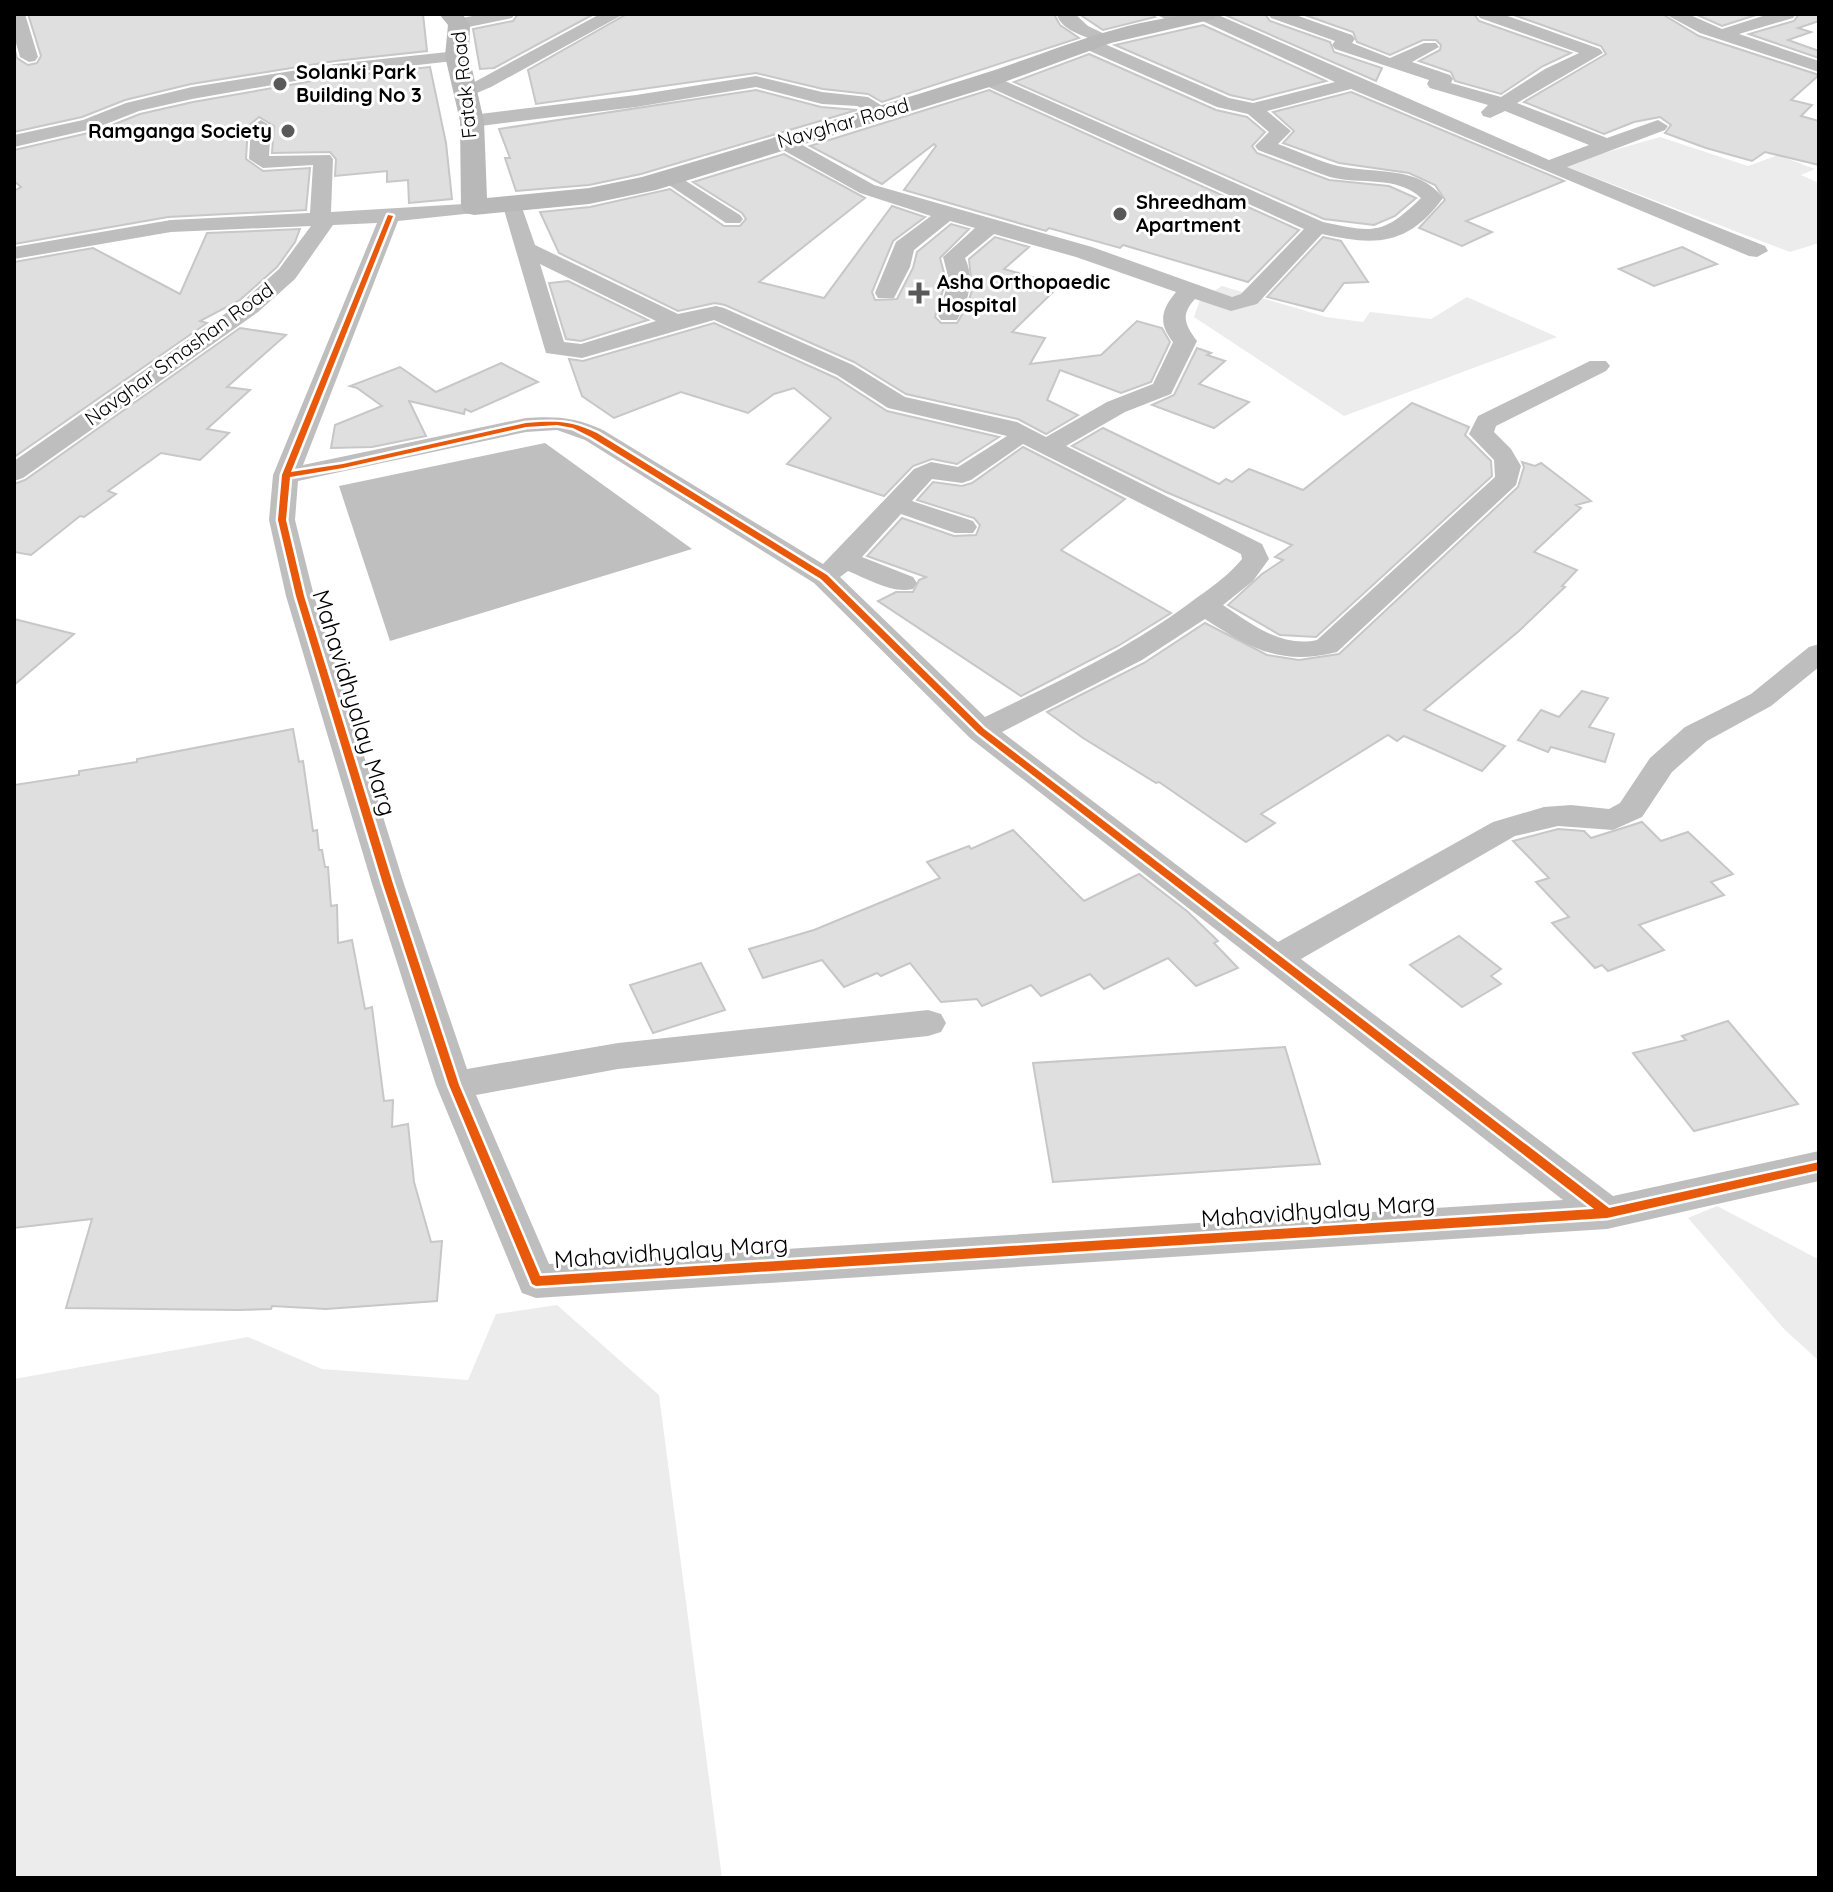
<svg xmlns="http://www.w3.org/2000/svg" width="1833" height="1892" font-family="Quicksand,sans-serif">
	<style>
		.green { fill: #ececec }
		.water { fill: #bfbfbf }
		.building { fill: #dfdfdf; stroke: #c7c7c7; stroke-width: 2 }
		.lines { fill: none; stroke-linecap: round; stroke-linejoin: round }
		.minor { fill: #bebebe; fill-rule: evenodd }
		.secondary { fill: #b8b8b8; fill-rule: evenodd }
		.cycleway-casing { stroke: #fff; stroke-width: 5 }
		.cycleway { fill: #e8590c; fill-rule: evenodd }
		.poi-dot { fill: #595959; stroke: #fff; stroke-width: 3 }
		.labels { text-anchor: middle; stroke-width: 6; stroke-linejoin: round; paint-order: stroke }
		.far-poi-label { font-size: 20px; font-weight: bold; fill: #000; stroke: #fff; text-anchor: start }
		.far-street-label { font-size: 20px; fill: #000; stroke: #fff }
		.street-label { font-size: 24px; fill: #000; stroke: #fff }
	</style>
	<rect width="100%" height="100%" fill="#fff"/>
	<g class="green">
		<path d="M1660 137 1748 166 1778 155 1815 169 1801 175 1819 183V243L1790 252 1562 165Z"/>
		<path d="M1222 286 1326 317 1363 322 1370 312 1431 319 1467 297 1557 337 1344 416 1194 317 1200 300Z"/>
		<path d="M1717 1206 1816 1258 1819 1256V1361L1784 1329 1688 1218Z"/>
		<path d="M557 1305 659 1395 722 1878H14V1379L248 1337 322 1369 468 1380 496 1314Z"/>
	</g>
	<path class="water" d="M545 443 692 549 390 641 339 486Z"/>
	<g class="building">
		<path d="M28 14H423L427 51 335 61 191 84 125 100 82 117 14 132V47L17 58 28 65 37 63 41 56Z"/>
		<path d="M518 14H594L494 68 480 69 473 29 513 21Z"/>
		<path d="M627 14H1054L1060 25 1079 38 882 102 868 94 823 89 756 73 536 104 528 70Z"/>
		<path d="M1079 14H1152L1155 17 1103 30Z"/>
		<path d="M1223 14H1265L1270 21 1330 42 1334 52 1382 68 1376 81Z"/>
		<path d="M1302 14H1474L1479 21 1571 53 1543 66 1501 94 1455 81 1451 72 1419 61 1440 50 1441 45 1436 40H1423L1390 55 1357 42 1353 32Z"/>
		<path d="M1511 14H1662L1699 36 1819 75 1791 100 1812 105 1801 116 1819 121V165L1765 152 1752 161 1706 148 1665 133 1671 125 1660 117 1634 122 1604 134 1524 102 1606 54 1601 46Z"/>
		<path d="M1695 14H1759L1722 26Z"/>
		<path d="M1799 14H1819V21L1798 28 1811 32 1788 40 1819 51V58L1749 34 1794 21Z"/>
		<path d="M1203 25 1326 81 1253 100 1230 95 1115 45Z"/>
		<path d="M1089 54 1216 110 1247 117 1265 132 1252 146 1257 153 1329 180 1389 186 1416 198 1395 216 1374 225 1324 219 1014 82Z"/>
		<path d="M430 67 446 143 452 199 409 203 408 180 387 182V171L335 176 336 159 330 152 272 153 274 126 259 117 248 126 246 159 263 171 310 168 306 210 168 217 14 244V191L21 187 14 181V150L97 131 140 114 193 102 335 77Z"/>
		<path d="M756 90 821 107 857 110 641 174 589 185 516 191 505 158H510L499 129Z"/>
		<path d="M989 90 1299 230 1248 282 1123 245 1120 248 1049 228 1046 231 904 190 936 146 934 144 882 184 810 146Z"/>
		<path d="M1351 92 1564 181 1466 221 1492 232 1462 246 1419 228 1445 200 1435 185 1409 173 1339 163 1283 143 1294 131 1273 112Z"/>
		<path d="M784 154 865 198 759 282 824 298 892 206 925 217 893 241 872 292 875 300 897 299 913 268 917 252 951 224 969 229 940 258 946 280 935 317 941 323H957L967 306 972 290 969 259 995 237 1029 247 1004 269 1054 283 1046 290 1053 292 1012 332 1045 338 1030 364 1101 355 1137 321 1162 328 1170 342 1151 382 1121 393 1060 370 1047 400 1078 415 1046 434 1018 419 906 394 854 362 725 305 715 303 678 311 559 253 540 212 590 207 670 189 724 226H740L746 219 742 213 693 182Z"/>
		<path d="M300 229 295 242 277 267 240 300 200 321 207 323 14 457V262L93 248 180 294 207 233Z"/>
		<path d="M1323 237 1341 241 1368 282 1344 283 1323 311 1267 297Z"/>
		<path d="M1682 247 1717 264 1654 286 1619 269Z"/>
		<path d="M568 281 648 320 581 341 566 339 549 283Z"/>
		<path d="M714 323 836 378 887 411 999 437 957 464 932 459 913 466 884 496 787 464 831 418 794 388 774 394 748 413 681 392 614 418 582 396 569 359 583 361Z"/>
		<path d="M240 328 286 335 227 387 250 390 207 429 229 433 200 460 161 453 108 491 116 494 84 517 80 516 31 555 14 552V484L25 480Z"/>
		<path d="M1197 348 1211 353 1207 355 1225 361 1199 384 1249 402 1214 428 1152 405 1174 395Z"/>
		<path d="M501 363 538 382 471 412 465 409 464 414 409 401 426 436 372 447 331 448 335 425 382 406 357 388 350 386 400 367 436 392Z"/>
		<path d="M1412 403 1469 427 1465 435 1491 461 1492 476 1316 637 1280 635 1228 605 1262 574 1283 560 1275 557 1292 545 1166 492 1072 446 1103 428 1219 484 1226 479 1232 482 1249 469 1303 490Z"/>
		<path d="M1023 447 1125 499 1061 550 1171 613 1118 646 1021 696 878 601 896 592H913L919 580 926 577 867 556 902 518 954 536 976 535 980 525 974 518 917 500 933 482 962 486 972 483Z"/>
		<path d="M1522 462 1535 466 1541 463 1591 501 1576 505 1581 508 1534 552 1577 570 1562 586 1565 587 1519 631 1424 710 1505 746 1482 771 1404 736 1397 741 1388 735 1261 814 1275 823 1246 842 1159 782 1156 783 1083 738 1047 712 1144 663 1205 623 1267 655 1299 660 1339 654 1518 487 1524 467Z"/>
		<path d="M14 619 74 634 14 685Z"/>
		<path d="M1582 691 1608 698 1589 727 1614 734 1605 762 1551 747 1548 752 1518 740 1541 710 1559 717Z"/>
		<path d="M293 729 299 762 303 761 313 831 317 830 319 850H322L325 867H328L331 906 337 905 338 943 352 940 365 1009 372 1007 384 1101 393 1100 392 1127 408 1124 414 1182 431 1242 442 1241 437 1301 326 1309 272 1306 271 1309 238 1310 66 1308 92 1219 14 1228V785L79 775V771L137 762V759Z"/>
		<path d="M1642 822 1661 841 1688 832 1733 874 1711 882 1724 895 1639 925 1664 950 1608 971 1602 965 1595 968 1552 923 1569 917 1536 882 1549 878 1513 841 1558 829 1584 831 1591 838Z"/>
		<path d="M1013 830 1084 901 1139 874 1188 912 1218 941 1214 943 1238 968 1196 986 1168 958 1104 989 1090 974 1041 996 1031 985 982 1006 977 999 941 1002 910 963 881 976 877 973 844 987 822 960 763 978 749 949 814 930 940 878 927 862 969 846 971 849Z"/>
		<path d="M1459 936 1501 969 1491 976 1501 984 1462 1007 1410 965Z"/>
		<path d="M701 963 725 1010 653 1033 630 985Z"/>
		<path d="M1728 1021 1798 1104 1694 1131 1633 1053 1686 1040 1682 1036Z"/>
		<path d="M1285 1047 1320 1164 1053 1182 1033 1063Z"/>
	</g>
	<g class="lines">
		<g class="minor">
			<path d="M14 14H25L38 57 35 61 29 62 20 57 14 36Z"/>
			<path d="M482 14H515L512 18 459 29 450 24 453 20Z"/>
			<path d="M600 14H624L491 87 465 98 456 92Z"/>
			<path d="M1057 14H1075L1088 26 1113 38 1110 42H1100L1229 98 1253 103 1335 82 1198 19 1196 14H1216L1549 160 1589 145 1505 111 1490 118 1483 116 1481 112 1488 105 1430 88 1427 84 1429 80 1335 49 1332 45 1335 41 1271 18 1268 14H1293L1352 35 1355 39 1352 43 1390 58 1424 43H1436L1439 47 1412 62 1450 75 1453 79 1451 83 1501 97 1545 69 1579 53 1480 18 1477 14H1502L1600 49 1603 53 1517 103 1607 138 1658 120 1668 126 1665 130 1567 167 1765 246 1768 251 1757 257 1749 256 1351 89 1267 111 1291 131 1278 144C1298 151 1318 161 1338 166 1373 174 1419 165 1443 198 1408 246 1375 246 1322 234L1257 304 1231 311 1195 299C1180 315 1185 325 1197 341L1171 394 1125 412 1066 446 1262 544 1269 559 1253 581 1223 605C1251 624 1282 648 1317 640L1495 477 1494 460 1469 434 1478 416 1590 361H1606L1610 366 1606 371 1496 426 1494 432 1511 449 1521 466 1516 485 1337 652C1281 666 1251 649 1205 619L1142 660 1002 732 1278 942 1493 822 1544 807 1571 805 1609 809 1620 803 1650 758 1685 727 1751 694 1809 647 1819 644V667L1771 706 1707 741 1672 772 1642 817 1613 830 1558 826 1515 836 1301 959 1613 1196 1819 1151V1181L1607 1229 536 1298 522 1293 436 1085 372 884 286 596 269 520 273 475 377 223 333 225 295 279 258 312 23 478 14 481V461L242 302 279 269 311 226 171 232 14 259V247L171 220 310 213 313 165 263 168 249 159 251 126 261 120 271 126 269 156 330 155 333 159 331 212 481 203 484 207 481 211 474 213 398 221 303 465 526 418C555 416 576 417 603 430L823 564 914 469 931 462 958 467 1007 436 888 408 837 375 714 320 582 358 546 353 502 203 505 199H519L535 245 678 314 716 306 724 308 853 365 905 397 1017 422 1046 437 1107 402 1153 384 1173 342C1158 323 1161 310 1176 292L1076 257 994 234 965 258C975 280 969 300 957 320H941L938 315 949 280 943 257 975 228 950 221 914 250 910 267 894 298H878L875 293 896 242 931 216 860 193 774 145 771 141 774 137H788L874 185 1092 247 1232 297 1241 294 1304 229 982 84 979 80 982 76H994L1323 222C1374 233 1383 235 1421 198 1397 175 1360 185 1330 177 1306 169 1282 159 1258 150L1255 146 1269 132 1248 114 1217 107 1083 48 1080 44 1083 40 1091 39C1078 34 1060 28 1057 14ZM540 264 656 321 581 344 564 342ZM557 430 585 440 814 583 970 738 1563 1200 549 1264 476 1095 618 1069 928 1036 941 1032 946 1023 941 1014 928 1010 618 1043 467 1069 404 884 314 596 295 520 298 481 526 432ZM1023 444 1241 554 1242 559C1229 575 1212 587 1195 599 1131 648 1057 682 985 717L840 577 848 571C868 579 892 594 913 589L917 583 913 577 862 557 901 514 955 533H973L977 527 973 521 912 501 932 479 962 483 971 480Z"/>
			<path d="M1155 14H1179L1187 20 1178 25Z"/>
			<path d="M1665 14H1688L1722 29 1769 14H1796L1793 18 1739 34 1819 61V72L1700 33Z"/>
			<path d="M457 51 463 52 466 56 463 60 335 74 192 99 139 111 96 128 14 147V135L83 120 126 103 192 87 335 64Z"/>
			<path d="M756 76 822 92 868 97 892 112 883 118 857 106 822 104 756 87 636 107 472 127 462 121 472 115 636 95Z"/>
			<path d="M670 171 740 215 743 219 740 223H726L663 181 660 177Z"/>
		</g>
		<path class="secondary" d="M439 14H462L470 24 469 56 484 121 487 198 589 188 642 177C753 144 865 111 976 76 1056 51 1131 14 1217 14L1214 19 1111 43 996 85 656 190 589 204 474 215 465 213 461 207 460 121 445 56 448 25Z"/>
		<g class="cycleway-casing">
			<path id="cycleway" d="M388 215 393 216 291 472 343 464 526 423C556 421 569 420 597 433L827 575 984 729 1609 1208 1819 1162V1170L1607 1218 536 1286 532 1284 449 1085 383 884 296 596 278 520 282 475ZM557 425 573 428 591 437 821 579 978 733 1594 1209 540 1276 459 1085 393 884 304 596 286 520 290 477 343 468 526 427Z"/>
		</g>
		<use href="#cycleway" class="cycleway"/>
	</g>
	<g class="poi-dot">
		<circle cx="280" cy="84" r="8"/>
		<circle cx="288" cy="131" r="8"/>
		<circle cx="1120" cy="214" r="8"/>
		<path d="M915 281h8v8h8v8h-8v8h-8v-8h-8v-8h8z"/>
	</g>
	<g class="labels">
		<g class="far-poi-label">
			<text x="296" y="79">Solanki Park<tspan x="296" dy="23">Building No 3</tspan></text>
			<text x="272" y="138" text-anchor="end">Ramganga Society</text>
			<text x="1136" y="209">Shreedham<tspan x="1136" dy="23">Apartment</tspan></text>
			<text x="937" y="289">Asha Orthopaedic<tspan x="937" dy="23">Hospital</tspan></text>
		</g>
		<g class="far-street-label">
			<text transform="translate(464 85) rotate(-96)" y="7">Fatak Road</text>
			<text transform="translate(843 123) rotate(-16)" y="7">Navghar Road</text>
			<text transform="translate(179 354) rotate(-36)" y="7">Navghar Smashan Road</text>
		</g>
		<g class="street-label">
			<text transform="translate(354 703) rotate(73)" y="8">Mahavidhyalay Marg</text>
			<text transform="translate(1318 1211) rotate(-4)" y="8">Mahavidhyalay Marg</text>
			<text transform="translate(671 1252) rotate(-4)" y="8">Mahavidhyalay Marg</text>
		</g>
	</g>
	<rect width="1833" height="1892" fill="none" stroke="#000000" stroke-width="32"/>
</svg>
